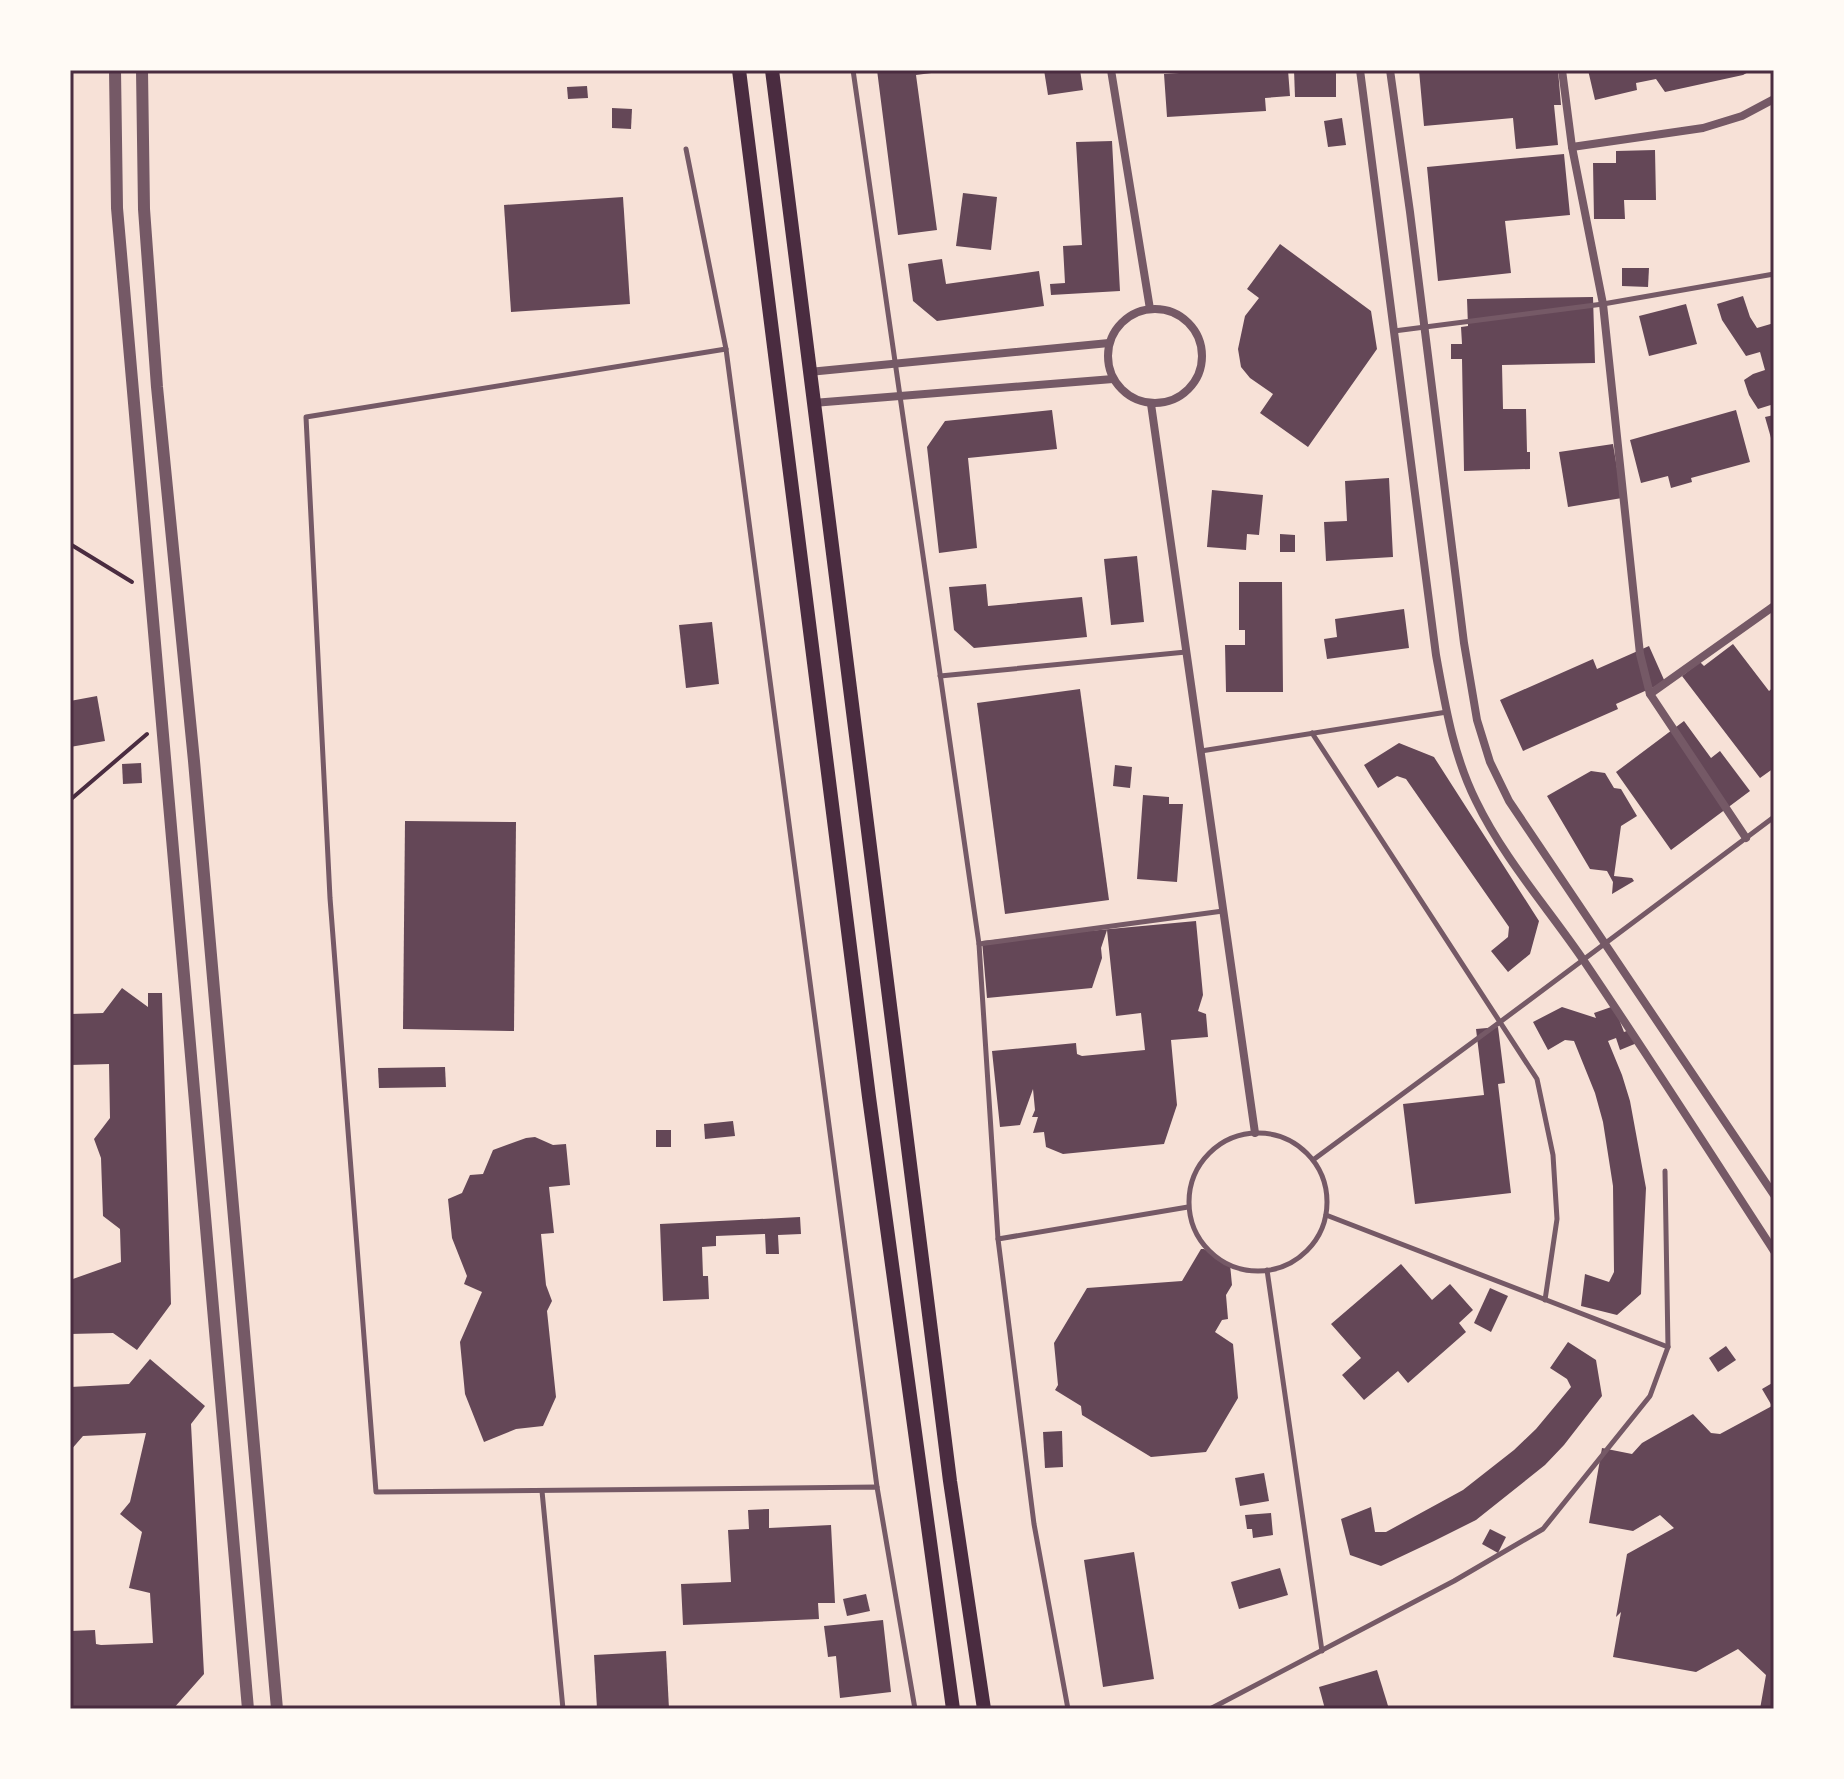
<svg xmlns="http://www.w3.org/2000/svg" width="1844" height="1779" font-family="Rubik,sans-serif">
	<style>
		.building { fill: #644757 }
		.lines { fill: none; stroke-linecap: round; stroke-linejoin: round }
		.path { stroke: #4a2c40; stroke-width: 4 }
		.service { stroke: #755966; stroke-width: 5 }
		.minor { stroke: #755966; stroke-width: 8 }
		.tertiary { stroke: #755966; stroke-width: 12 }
		.secondary { stroke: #4a2c40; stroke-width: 14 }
		.neatline { fill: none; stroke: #4a2c40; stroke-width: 3 }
	</style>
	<rect width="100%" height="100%" fill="#f7e1d7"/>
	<g class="building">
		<path d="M877 70H939V72L916 75 937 230 898 235Z"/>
		<path d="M1044 70H1080L1083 90 1048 95Z"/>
		<path d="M1225 70H1288L1290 96 1265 98 1266 111 1167 117 1164 74Z"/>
		<path d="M1294 70H1336V97H1295Z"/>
		<path d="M1419 70H1558L1561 105H1554L1558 145 1516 149 1513 118 1424 126Z"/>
		<path d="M1588 70H1752L1743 75 1665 92 1656 79 1636 83 1637 90 1595 100Z"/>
		<path d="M587 86 588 98 568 99 567 87Z"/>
		<path d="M612 108 632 109 631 129 612 128Z"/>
		<path d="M1342 118 1346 145 1328 147 1324 121Z"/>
		<path d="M1112 141 1120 291 1051 295 1050 284 1065 283 1063 246 1082 245 1076 142Z"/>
		<path d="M1655 150 1656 200H1624L1625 219H1594L1593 163H1616V151Z"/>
		<path d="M1564 154 1570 215 1505 221 1511 273 1438 281 1427 167Z"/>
		<path d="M963 193 997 197 991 250 956 246Z"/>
		<path d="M623 197 630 304 511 312 504 205Z"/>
		<path d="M1280 244 1371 311 1377 349 1308 447 1260 413 1273 394 1250 378 1241 367 1238 349 1245 316 1259 298 1247 289Z"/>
		<path d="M942 259 946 284 1039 271 1044 306 937 321 913 301 908 264Z"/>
		<path d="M1622 268H1649L1648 287 1622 286Z"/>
		<path d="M1743 296 1750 317 1757 328 1774 323V404L1758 409 1749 395 1744 380 1753 374 1765 370 1760 352 1746 356 1722 320 1717 304Z"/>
		<path d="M1593 297 1595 363 1502 365 1503 409H1526L1527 452H1530V469L1464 471 1462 359H1451V344H1462L1461 327 1468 326 1467 299Z"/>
		<path d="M1686 304 1697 344 1649 356 1639 316Z"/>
		<path d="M1052 410 1057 449 968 458 977 548 939 553 927 447 945 421Z"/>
		<path d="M1736 410 1750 462 1691 478 1692 482 1671 488 1668 476 1641 483 1630 440Z"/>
		<path d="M1774 415V437L1771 438 1765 417Z"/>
		<path d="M1613 444 1622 498 1568 507 1559 452Z"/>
		<path d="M1389 478 1393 557 1326 561 1324 522 1347 521 1345 481Z"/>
		<path d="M1212 490 1263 495 1259 535 1247 534 1246 550 1207 547Z"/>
		<path d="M1280 534 1295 535V552H1280Z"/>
		<path d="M1137 556 1144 622 1111 625 1104 559Z"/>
		<path d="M1239 582H1282L1283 692H1226L1225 645H1245V630H1239Z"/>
		<path d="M986 584 988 606 1082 597 1087 637 974 648 954 630 949 587Z"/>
		<path d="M1404 609 1409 648 1327 659 1324 639 1337 637 1335 619Z"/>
		<path d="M712 622 719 684 686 688 679 625Z"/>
		<path d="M1733 644 1769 691 1774 687V768L1760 778 1682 676 1700 662 1704 666Z"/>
		<path d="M1649 646 1665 682 1616 704 1618 709 1523 751 1500 700 1593 659 1597 669Z"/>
		<path d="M1080 689 1109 900 1005 914 977 703Z"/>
		<path d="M97 696 105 741 70 747V701Z"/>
		<path d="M1684 721 1711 758 1720 751 1750 791 1671 850 1616 772Z"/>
		<path d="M1399 743 1434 757 1539 921 1530 954 1508 972 1491 951 1508 937 1509 927 1406 779 1397 776 1378 788 1364 765Z"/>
		<path d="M141 763 142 783 123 784 122 764Z"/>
		<path d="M1115 765 1132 767 1130 788 1113 786Z"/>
		<path d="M1591 771 1605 773 1614 788 1621 789 1637 816 1621 826 1614 876 1632 878 1634 881 1612 894 1613 882 1607 871 1590 869 1547 796Z"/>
		<path d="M1143 795 1169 797V804H1183L1177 882 1137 879Z"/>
		<path d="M405 821 516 822 514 1031 403 1029Z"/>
		<path d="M1196 921 1203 995 1198 1011 1206 1014 1208 1037 1171 1040 1177 1105 1164 1144 1063 1154 1046 1147 1044 1132 1033 1133 1038 1117H1032L1035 1110 1033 1089 1020 1125 1000 1127 992 1051 1076 1043 1077 1054 1082 1056 1145 1050 1141 1013 1116 1016 1107 930 1101 948 1102 958 1092 988 987 998 982 941Z"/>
		<path d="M122 988 148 1007V993H162L171 1304 137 1350 113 1333 70 1334V1280L121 1262 120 1229 103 1216 101 1158 94 1139 110 1118 109 1064 70 1065V1014L103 1013Z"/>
		<path d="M1614 1006 1624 1032 1632 1029 1637 1043 1620 1050 1616 1038 1608 1041 1622 1075 1630 1101 1646 1188 1641 1294 1617 1315 1581 1306 1585 1274 1609 1282 1614 1272 1613 1186 1603 1122 1595 1093 1574 1041 1565 1040 1548 1050 1533 1022 1562 1007 1596 1018 1594 1013Z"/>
		<path d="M1498 1027 1505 1083 1498 1084 1511 1193 1415 1204 1403 1104 1484 1095 1476 1029Z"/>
		<path d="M445 1067 446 1087 379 1088 378 1068Z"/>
		<path d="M733 1121 735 1136 705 1139 704 1124Z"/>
		<rect x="656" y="1130" width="15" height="17"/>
		<path d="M535 1137 553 1145 566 1144 570 1185 549 1187 554 1233 541 1234 546 1285 552 1301 547 1311 556 1397 543 1426 516 1429 484 1442 465 1394 460 1342 482 1292 464 1284 467 1276 452 1238 448 1199 462 1193 470 1175 483 1174 493 1150 526 1138Z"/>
		<path d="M800 1217 801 1234 778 1235 779 1254H766L765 1234 716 1236V1246L702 1247 703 1276H708L709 1299 663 1301 660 1224Z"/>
		<path d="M1201 1249H1204L1230 1264 1232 1285 1226 1295 1228 1319 1222 1320 1215 1332 1233 1344 1238 1398 1206 1452 1151 1457 1082 1415 1081 1406 1055 1390 1058 1385 1054 1343 1087 1288 1182 1281Z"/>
		<path d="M1401 1264 1432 1300 1450 1284 1473 1310 1459 1323 1466 1332 1408 1383 1398 1371 1364 1400 1342 1375 1361 1358 1331 1324Z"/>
		<path d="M1490 1288 1508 1296 1491 1332 1474 1323Z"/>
		<path d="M1568 1342 1596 1360 1602 1396 1564 1445 1545 1465 1476 1520 1434 1541 1381 1566 1350 1555 1341 1519 1371 1507 1375 1532H1386L1463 1490 1514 1450 1536 1429 1571 1387 1567 1379 1550 1368Z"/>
		<path d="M1726 1346 1736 1360 1718 1372 1709 1358Z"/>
		<path d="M150 1359 205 1406 191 1424 204 1674 173 1709H151L149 1707 70 1709V1631L95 1630 96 1644 101 1645 153 1643 150 1593 129 1588 142 1532 120 1514 130 1502 146 1433 83 1436 70 1451V1387L129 1384Z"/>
		<path d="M1774 1382V1709H1760L1766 1675 1738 1649 1696 1672 1613 1657 1621 1612 1616 1617 1627 1554 1674 1528 1660 1515 1633 1531 1589 1523 1602 1448 1632 1454 1642 1443 1693 1414 1711 1433 1720 1434 1772 1406 1762 1389Z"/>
		<path d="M1062 1431 1063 1467 1045 1468 1043 1432Z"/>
		<path d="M1264 1473 1269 1501 1240 1506 1235 1478Z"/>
		<path d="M769 1509V1528L831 1525 835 1603H818L819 1619 683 1625 681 1584 731 1582 728 1530 749 1529 748 1510Z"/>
		<path d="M1271 1513 1273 1535 1253 1538 1252 1529H1247L1245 1515Z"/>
		<path d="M1490 1529 1506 1537 1498 1553 1482 1544Z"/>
		<path d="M1134 1552 1154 1679 1103 1687 1084 1560Z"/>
		<path d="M1280 1568 1288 1595 1239 1609 1231 1582Z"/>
		<path d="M866 1594 870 1611 847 1616 843 1599Z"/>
		<path d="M883 1620 891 1692 840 1698 836 1656 828 1657 824 1626Z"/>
		<path d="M666 1651 669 1709H597L594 1655Z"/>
		<path d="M1377 1670 1389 1709H1325L1319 1687Z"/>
	</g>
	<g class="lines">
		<g class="path">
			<path d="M70 544 132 582"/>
			<path d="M70 800 147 734"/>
		</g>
		<g class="service">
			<path d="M853 70 979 944 998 1239 1034 1524 1068 1709"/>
			<path d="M686 149 726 349 877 1487"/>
			<path d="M1394 331 1603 304 1774 274"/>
			<path d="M726 349 306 417 330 898 376 1492 877 1487 915 1709"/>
			<path d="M940 676 1186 652"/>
			<path d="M1312 733 1537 1079 1553 1155 1557 1219 1545 1300"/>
			<path d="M1201 751 1447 712"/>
			<path d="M979 944 1223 911"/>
			<circle cx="1258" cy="1202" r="69"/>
			<path d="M1313 1160 1500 1022 1774 817"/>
			<path d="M1326 1215 1668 1347"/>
			<path d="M998 1239 1188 1207"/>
			<path d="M1267 1270 1322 1651"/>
			<path d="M542 1491 563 1709"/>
			<path d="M1210 1709 1454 1581 1543 1529 1650 1396 1668 1347 1665 1171"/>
		</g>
		<g class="minor">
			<path d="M1111 70 1150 309"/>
			<path d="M1360 70 1436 655C1445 704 1453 755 1476 801 1504 859 1548 908 1584 961 1649 1057 1711 1154 1774 1251"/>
			<path d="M1390 70 1410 212 1464 643 1477 720 1490 762 1509 801 1774 1195"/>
			<path d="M1562 70 1572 147 1603 304 1640 654 1650 694 1746 838"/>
			<path d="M1572 147 1703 128 1742 116 1774 99"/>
			<circle cx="1155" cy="356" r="47"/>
			<path d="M809 372 1109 343"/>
			<path d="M813 403 1113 379"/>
			<path d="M1151 404 1255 1133"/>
			<path d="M1650 694 1774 606"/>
		</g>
		<g class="tertiary">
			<path d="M115 70 117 208 248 1709"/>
			<path d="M142 70 144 209 157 387 194 761 277 1709"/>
		</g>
		<g class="secondary">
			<path d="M739 70 869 1097 953 1709"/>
			<path d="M772 70 950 1481 984 1709"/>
		</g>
	</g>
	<rect width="1844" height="1779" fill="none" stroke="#fffaf5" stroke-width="144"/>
	<rect x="72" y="72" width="1700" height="1635" class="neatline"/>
</svg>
